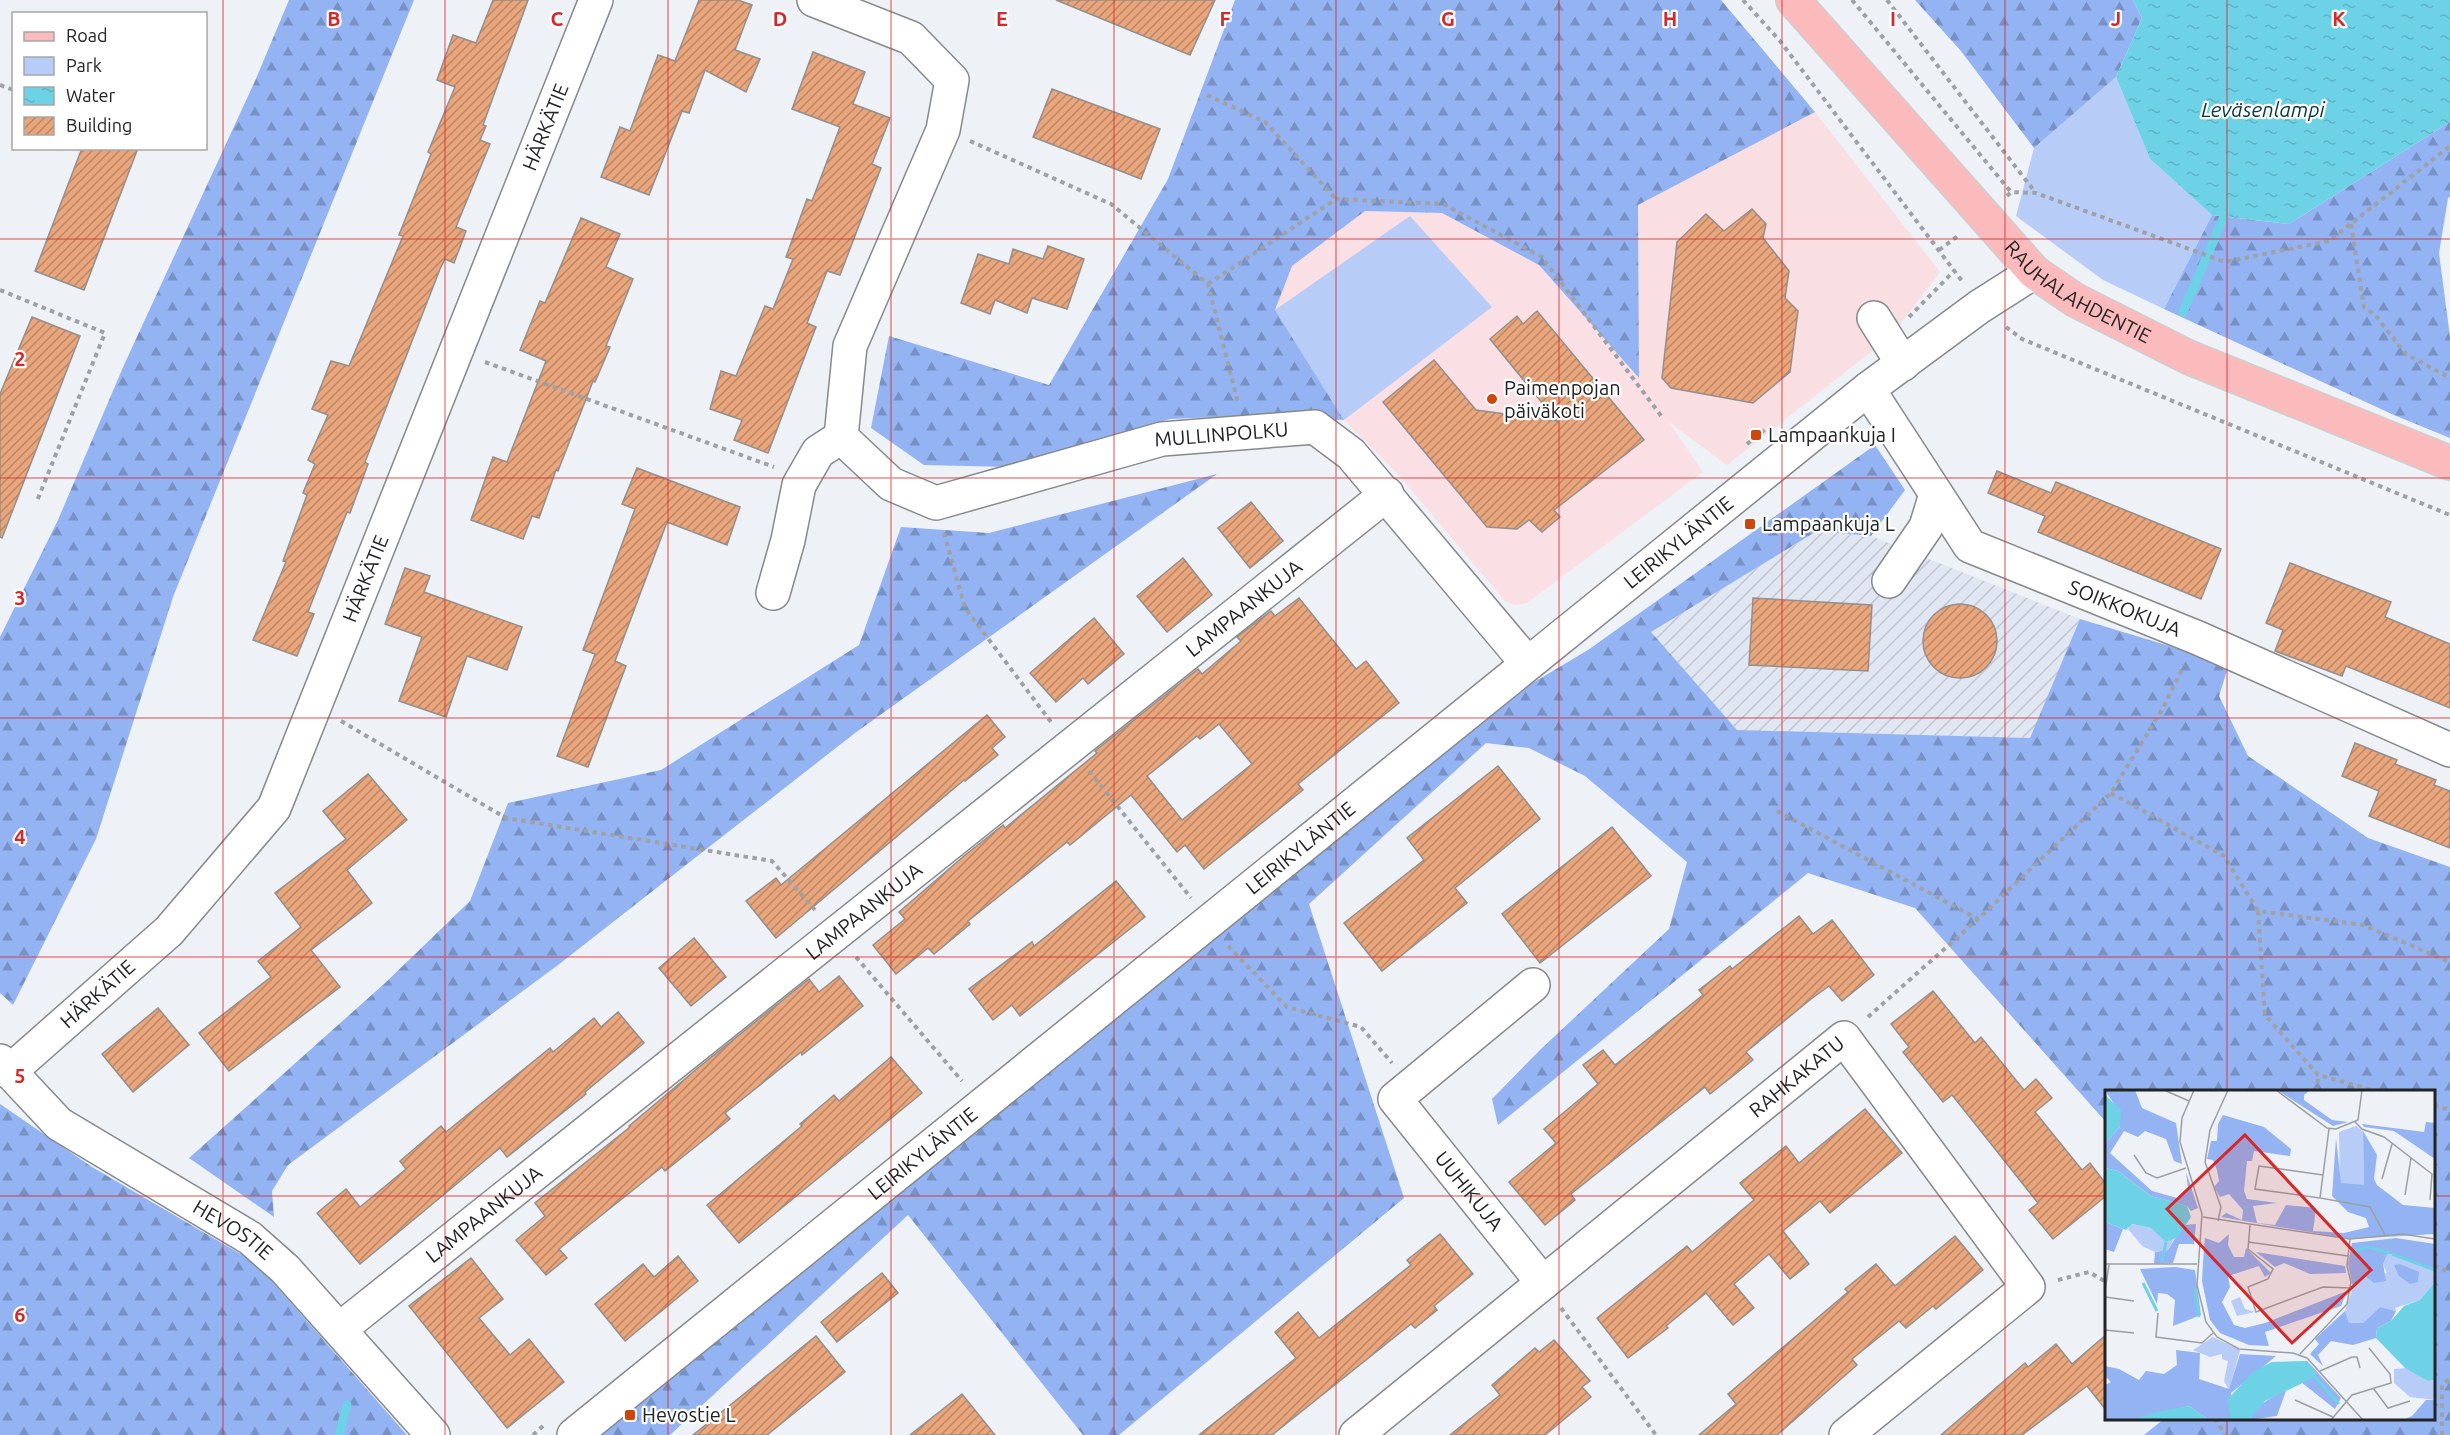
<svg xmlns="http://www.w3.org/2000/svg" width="2450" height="1435" font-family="Ubuntu,sans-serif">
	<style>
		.commercial { fill: #fadfe2 }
		.industrial { fill: url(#industrial-furrows) }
		.education { fill: #fadfe5 }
		.green { fill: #b7cdf8 }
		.forest { fill: url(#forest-firs) }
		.water { fill: url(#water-ripples) }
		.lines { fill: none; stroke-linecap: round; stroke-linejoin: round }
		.stream { stroke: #6dd2e6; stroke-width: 9 }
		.building { fill: url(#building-hatch); stroke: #948f8c; stroke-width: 1.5; fill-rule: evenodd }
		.minor-casing { stroke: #86898d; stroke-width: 36 }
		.major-casing { stroke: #cecfcf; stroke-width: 36 }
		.path { stroke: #9fa1a5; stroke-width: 4; stroke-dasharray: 4.5 4.5; stroke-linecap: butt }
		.minor { stroke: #fff; stroke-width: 33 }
		.major { stroke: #fbbabc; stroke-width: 33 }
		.grid { fill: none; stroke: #d62828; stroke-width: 1.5; stroke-opacity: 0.55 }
		.poi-dot { fill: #cd460b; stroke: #fff; stroke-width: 2 }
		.labels { text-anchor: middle; stroke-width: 4.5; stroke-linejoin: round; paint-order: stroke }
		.street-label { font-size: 20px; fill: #222325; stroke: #fff }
		.poi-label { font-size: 20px; fill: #222325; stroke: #fff; text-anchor: start }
		.water-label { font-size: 21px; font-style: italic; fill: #073841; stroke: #fff }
		.inset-river { fill: none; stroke: #6dd2e6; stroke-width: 3 }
		.inset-road { fill: none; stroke: #9c9fa2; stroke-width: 1.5 }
		.view { fill: #d62828; fill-opacity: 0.15; stroke: #d62828; stroke-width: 3 }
		.inset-edge { fill: none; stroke: #222325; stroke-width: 3 }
		.grid-label { font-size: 20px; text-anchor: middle; font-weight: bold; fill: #d62828; stroke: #fff; stroke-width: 4.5; stroke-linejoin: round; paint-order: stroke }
	</style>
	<defs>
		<pattern id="industrial-furrows" width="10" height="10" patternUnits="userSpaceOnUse" patternTransform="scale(1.5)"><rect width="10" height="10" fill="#e0e6f2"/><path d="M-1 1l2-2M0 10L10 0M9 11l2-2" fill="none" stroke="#c0c5cf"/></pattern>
		<pattern id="forest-firs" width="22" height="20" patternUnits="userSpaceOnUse" patternTransform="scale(1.5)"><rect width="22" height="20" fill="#93b3f2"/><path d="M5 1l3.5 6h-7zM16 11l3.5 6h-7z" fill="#7891c4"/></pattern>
		<pattern id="water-ripples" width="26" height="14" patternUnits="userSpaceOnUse" patternTransform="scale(1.5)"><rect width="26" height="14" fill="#6dd2e6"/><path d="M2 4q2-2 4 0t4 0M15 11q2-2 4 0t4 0" fill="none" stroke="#5eb4c5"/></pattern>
		<pattern id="building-hatch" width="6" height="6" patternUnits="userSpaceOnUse" patternTransform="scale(1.5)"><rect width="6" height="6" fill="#e9a57b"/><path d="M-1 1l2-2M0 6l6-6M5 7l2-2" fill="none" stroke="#bc8665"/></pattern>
	</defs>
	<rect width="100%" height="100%" fill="#eef1f6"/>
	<path class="commercial" d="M1815 112 1940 272 1891 336 1727 465 1662 417 1639 378 1638 205Z"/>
	<path class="industrial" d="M1818 531 1871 536 2080 619 2031 738 1737 730 1650 632Z"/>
	<path class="education" d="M1365 211 1442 213 1540 265 1639 378 1703 472 1527 603 1515 605 1505 601 1396 472 1344 420 1275 310 1291 266Z"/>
	<g class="green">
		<path d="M2116 77 2150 159 2212 215 2164 309 2103 280 2016 216 2034 148Z"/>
		<path d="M1410 216 1492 307 1344 420 1275 310Z"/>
	</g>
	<g class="forest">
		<path d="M289 0H414L173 597 96 839 13 1005 0 993V637L58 520 124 365 255 81Z"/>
		<path d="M1235 0H1721L1815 112 1638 205 1639 378 1539 265 1442 213 1365 211 1292 266 1275 310 1344 420 1240 416 1170 419 1010 467 924 465 871 428 889 336 1049 385 1168 179Z"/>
		<path d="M1915 0H2133L2142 18 2116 77 2034 148 1961 51Z"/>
		<path d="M2450 122V197L2448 198 2439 253 2450 337V438L2394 415 2164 309 2212 215 2289 224Z"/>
		<path d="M1875 445 1905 490 1871 536 1817 531 1651 632 1737 730 2030 738 2080 619 2229 664 2219 696 2248 756 2368 838 2450 867V1435H2144L2164 1419 2434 1418V1092H2106V1122L1915 908 1808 873 1498 1125 1492 1099 1540 1050 1669 929 1687 862 1585 776 1529 748 1486 743 1309 904 1404 1198 1119 1435H1083L908 1215 670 1435H589L1401 783 1531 684 1588 650Z"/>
		<path d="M1217 474 855 733 558 965 288 1165 272 1191 274 1217 189 1158 384 984 470 901 508 803 661 770 859 645 901 527 989 533Z"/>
		<path d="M0 1104 92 1167 256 1263 407 1435H0Z"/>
	</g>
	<path class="water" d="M2133 0H2450V122L2289 224 2212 215 2150 159 2116 77 2142 18Z"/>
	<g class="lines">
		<g class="stream">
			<path d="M2183 312 2228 207"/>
			<path d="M339 1435 347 1405"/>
		</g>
	</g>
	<g class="building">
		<path d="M493 0H528L483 125 486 126 480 140 490 144 456 227 466 231 454 263 445 259 440 269 365 462 368 464 350 513 347 512 308 612 314 614 297 656 253 640 286 562 283 561 307 495 303 493 315 464 308 460 328 415 312 409 331 361 349 366 403 236 399 235 431 154 428 152 455 87 437 80 453 35 476 43Z"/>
		<path d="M699 0H738L752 5 735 50 760 59 746 92 705 70 689 113 682 111 649 195 601 177 620 127 630 131 658 55 675 61Z"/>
		<path d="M1056 0H1215L1190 55Z"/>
		<path d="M813 52 865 72 853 104 890 118 872 164 881 168 840 275 827 271 807 323 816 327 768 453 734 440 742 420 710 409 721 371 736 376 765 306 773 309 793 259 786 257 807 199 812 201 840 127 792 109Z"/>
		<path d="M1052 89 1160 129 1141 179 1033 137Z"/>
		<path d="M82 148H138L84 290 35 271Z"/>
		<path d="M1752 209 1766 224 1763 238 1789 271 1785 298 1798 311 1790 372 1753 403 1671 388 1662 378 1677 242 1706 214 1724 231Z"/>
		<path d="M581 218 620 234 606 267 633 279 606 346 610 347 595 382 593 381 558 471 556 470 539 518 532 516 523 539 471 520 493 457 507 462 546 361 520 350 540 301 545 303Z"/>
		<path d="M1048 246 1084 259 1067 309 1032 298 1027 313 995 300 990 314 961 303 978 254 1009 264 1013 249 1043 259Z"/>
		<path d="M1537 311 1644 440 1554 510 1560 517 1542 532 1529 520 1517 529 1487 527 1383 402 1434 360 1476 410 1557 421 1490 339 1517 316 1523 324Z"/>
		<path d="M32 317 80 336 2 538 0 537V394Z"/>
		<path d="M637 468 740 507 727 545 667 522 615 661 626 666 588 767 557 756 595 654 583 650 635 509 622 504Z"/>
		<path d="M1997 471 2051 493 2056 482 2221 549 2201 599 2038 532 2045 516 1988 493Z"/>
		<path d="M1251 502 1283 541 1250 568 1218 528Z"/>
		<path d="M1183 558 1212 595 1167 632 1137 596Z"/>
		<path d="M2290 563 2391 602 2385 617 2450 644V708L2346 666 2342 676 2275 651 2283 630 2266 623Z"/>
		<path d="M405 568 430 576 424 592 522 627 507 670 467 656 446 717 399 701 422 637 385 624Z"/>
		<path d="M1299 598 1356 669 1366 661 1399 703 1298 784 1303 790 1204 869 1185 845 1177 852 1131 795 1070 845 1067 842 968 921 970 924 934 954 928 948 896 974 873 945 905 919 899 912 964 856 1003 825 1005 828 1097 753 1095 751 1198 669 1202 674 1241 641 1237 637 1271 611 1275 616ZM1219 724 1252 764 1182 820 1147 776 1197 736 1200 739Z"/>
		<path d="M1753 598 1872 605 1868 671 1749 665Z"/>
		<circle cx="1960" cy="641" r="37"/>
		<path d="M1094 618 1124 654 1088 684 1083 678 1056 702 1030 673Z"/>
		<path d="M987 715 1005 737 992 748 998 755 965 781 964 780 776 938 746 901 776 878 781 885Z"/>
		<path d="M2355 743 2397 760 2395 764 2436 780 2434 785 2450 791V848L2369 816 2379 791 2342 776Z"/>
		<path d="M1498 766 1540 819 1455 888 1467 903 1382 971 1344 923 1424 860 1407 838Z"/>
		<path d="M368 774 407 820 347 870 372 903 311 950 340 987 229 1071 199 1033 271 977 258 961 301 927 275 893 346 839 323 811Z"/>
		<path d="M1612 827 1651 876 1540 963 1502 914Z"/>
		<path d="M1116 881 1145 917 1020 1016 1012 1005 993 1020 969 989 1032 942 1034 946Z"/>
		<path d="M1799 916 1813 934 1832 920 1874 975 1842 1001 1829 986 1811 999 1746 1052 1753 1060 1710 1094 1705 1087 1641 1138 1571 1194 1575 1200 1545 1225 1509 1182 1556 1143 1544 1129 1598 1084 1583 1065 1603 1050 1615 1065 1703 995 1699 990 1730 966 1732 969Z"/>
		<path d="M694 938 726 977 691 1006 659 968Z"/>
		<path d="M839 976 863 1006 802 1055 801 1052 725 1113 730 1119 665 1171 662 1167 559 1249 567 1258 546 1275 516 1240 545 1216 535 1203 630 1127 629 1126 699 1067 809 979 819 992Z"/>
		<path d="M1933 991 1975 1043 1981 1037 2024 1090 2036 1079 2052 1098 2035 1112 2082 1170 2090 1163 2106 1184V1196L2053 1239 2029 1210 2038 1203 1976 1125 1952 1095 1943 1102 1903 1052 1909 1047 1891 1024Z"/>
		<path d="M158 1008 189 1045 133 1092 102 1054Z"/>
		<path d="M618 1012 644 1043 585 1092 586 1094 507 1157 500 1148 360 1264 317 1213 346 1189 360 1207 406 1169 400 1161 441 1126 446 1132 550 1048 553 1052 594 1018 601 1027Z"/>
		<path d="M891 1057 922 1093 739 1243 707 1205 802 1126 800 1124 834 1095 839 1101Z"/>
		<path d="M1865 1109 1902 1153 1830 1213 1820 1201 1783 1231 1809 1264 1790 1279 1769 1254 1734 1284 1754 1308 1733 1325 1706 1293 1666 1326 1668 1328 1628 1358 1597 1318 1687 1246 1692 1252 1754 1200 1740 1183 1786 1146 1799 1163Z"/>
		<path d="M1440 1234 1473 1274 1434 1306 1437 1310 1415 1328 1411 1324 1272 1435H1199L1296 1358 1275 1332 1298 1312 1319 1338 1411 1265 1407 1260Z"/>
		<path d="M1955 1236 1983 1270 1936 1309 1933 1306 1906 1328 1899 1321 1852 1359 1857 1365 1777 1435H1699L1736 1404 1728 1394 1848 1292 1845 1289 1876 1264 1895 1286Z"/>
		<path d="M678 1256 698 1281 625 1341 595 1304 643 1264 654 1277Z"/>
		<path d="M471 1258 503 1299 479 1318 510 1355 529 1339 564 1382 507 1428 409 1306Z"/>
		<path d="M882 1273 898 1293 837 1342 821 1322Z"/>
		<path d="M2106 1335V1410L2087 1386 2022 1435H1941L2025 1363 2028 1367 2056 1344 2072 1364Z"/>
		<path d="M816 1336 845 1372 767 1435H693Z"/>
		<path d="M1554 1340 1590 1381 1582 1387 1591 1397 1545 1435H1450L1500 1395 1492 1385 1535 1348 1539 1352Z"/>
		<path d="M962 1394 995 1435H910Z"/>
	</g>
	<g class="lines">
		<g class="minor-casing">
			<g id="minor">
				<path d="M814 0 911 38 952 80 943 130 850 346 841 437"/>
				<path d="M1874 318 1903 364"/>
				<path id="s1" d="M1868 389 1970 546 2198 638 2450 750"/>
				<path id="s2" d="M841 437 891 484 936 503 1162 439 1315 427 1351 454 1527 663"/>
				<path d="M1889 581 1926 527 1936 494"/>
				<path d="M773 593 788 540 799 485 818 452 841 437"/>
				<path id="s3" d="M1533 985 1395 1099 1543 1283"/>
				<path id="s4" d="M0 1061 59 1124 250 1238 285 1269 433 1435"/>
				<path id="s5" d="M9 1072 169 931 274 808 596 0"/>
				<path id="s6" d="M340 1329 1387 494"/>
				<path id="s7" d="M574 1435 1868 389 1979 307 2034 272"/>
				<path id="s8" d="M1356 1435 1844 1038 2028 1287 1846 1435"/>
			</g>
		</g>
		<g class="major-casing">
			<g id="major">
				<path id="s9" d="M1793 0 2034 272 2075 300 2188 357 2450 463"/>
			</g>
		</g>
		<g class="path">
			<path d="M1743 0 1780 41 1962 281"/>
			<path d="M1852 0 2011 192"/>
			<path d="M1887 0 2035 192"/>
			<path d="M0 85 14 90"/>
			<path d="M1207 95 1265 122 1336 199"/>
			<path d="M970 141 1111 204 1208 284 1238 403"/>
			<path d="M2007 196 2011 192 2036 193 2225 262 2329 241 2450 146"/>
			<path d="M2351 224 2364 307 2375 315 2406 354 2450 378"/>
			<path d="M1939 250 1959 235"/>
			<path d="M1208 284 1336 199 1443 204 1542 257 1662 417"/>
			<path d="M0 290 105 333 37 501"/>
			<path d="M1909 317 1955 270"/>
			<path d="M2006 327 2022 339 2450 515"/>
			<path d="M485 362 774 467"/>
			<path d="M1747 444 1767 428"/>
			<path d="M944 533 965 608 1051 722"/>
			<path d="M341 721 506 818 772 861 815 910"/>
			<path d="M1089 771 1191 898"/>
			<path d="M2111 793 2224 856 2258 911 2363 925 2450 962"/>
			<path d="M1777 811 1978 919"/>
			<path d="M2258 911 2265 1015 2318 1075 2380 1092"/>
			<path d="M1228 946 1287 1007 1361 1027 1392 1063"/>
			<path d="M856 957 962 1081"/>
			<path d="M1868 1017 1978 919 2111 793 2163 708 2184 665"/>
			<path d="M2317 1092 2318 1075"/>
			<path d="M2434 1105 2450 1110"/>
			<path d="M2434 1265 2450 1273"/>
			<path d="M2058 1280 2089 1272 2106 1282"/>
			<path d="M1561 1308 1656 1435"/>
			<path d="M2215 1418 2225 1435"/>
			<path d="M533 1435 543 1426"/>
			<path d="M2442 1435V1386L2450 1378"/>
		</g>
		<use href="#minor" class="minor"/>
		<use href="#major" class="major"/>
	</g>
	<path class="grid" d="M223 0V1435M445 0V1435M668 0V1435M891 0V1435M1114 0V1435M1336 0V1435M1559 0V1435M1782 0V1435M2005 0V1435M2227 0V1092M0 239H2450M0 478H2450M0 718H2450M0 957H2450M0 1196H2106M2434 1196H2450M2227 1418V1435"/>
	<g class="poi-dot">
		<circle cx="1492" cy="399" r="6"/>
		<rect x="1750" y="429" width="12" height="12" rx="3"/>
		<rect x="1744" y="518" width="12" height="12" rx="3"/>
		<rect x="624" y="1409" width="12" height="12" rx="3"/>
	</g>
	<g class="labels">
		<g class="street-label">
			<text dy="7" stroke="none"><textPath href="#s5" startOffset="1108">HÄRKÄTIE</textPath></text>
			<text dy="7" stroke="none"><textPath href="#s9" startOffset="411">RAUHALAHDENTIE</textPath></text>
			<text dy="7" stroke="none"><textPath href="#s2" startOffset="412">MULLINPOLKU</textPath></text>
			<text dy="7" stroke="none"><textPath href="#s7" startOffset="1420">LEIRIKYLÄNTIE</textPath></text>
			<text dy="7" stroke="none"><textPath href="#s5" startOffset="622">HÄRKÄTIE</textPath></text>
			<text dy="7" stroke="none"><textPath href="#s1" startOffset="354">SOIKKOKUJA</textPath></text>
			<text dy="7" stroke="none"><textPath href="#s6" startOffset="1156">LAMPAANKUJA</textPath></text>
			<text dy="7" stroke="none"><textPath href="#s7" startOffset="934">LEIRIKYLÄNTIE</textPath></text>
			<text dy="7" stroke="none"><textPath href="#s6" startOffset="670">LAMPAANKUJA</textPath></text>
			<text dy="7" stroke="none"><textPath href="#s5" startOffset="118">HÄRKÄTIE</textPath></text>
			<text dy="7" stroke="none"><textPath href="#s8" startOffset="568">RAHKAKATU</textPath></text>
			<text dy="7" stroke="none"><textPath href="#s7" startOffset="448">LEIRIKYLÄNTIE</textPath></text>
			<text dy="7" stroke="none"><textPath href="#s3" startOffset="297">UUHIKUJA</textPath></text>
			<text dy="7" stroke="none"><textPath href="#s6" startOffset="184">LAMPAANKUJA</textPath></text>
			<text dy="7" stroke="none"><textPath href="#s4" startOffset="290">HEVOSTIE</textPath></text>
		</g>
		<g class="poi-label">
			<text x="1504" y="395">Paimenpojan<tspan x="1504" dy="23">päiväkoti</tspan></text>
			<text x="1768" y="442">Lampaankuja I</text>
			<text x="1762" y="531">Lampaankuja L</text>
			<text x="642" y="1422">Hevostie L</text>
		</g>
		<g class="water-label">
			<text x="2263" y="117">Leväsenlampi</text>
		</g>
	</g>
	<g transform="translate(2105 1090)">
		<rect width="330" height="330" fill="#eef1f6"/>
		<path d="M251 36 258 41 259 96 235 94 234 42ZM283 163 328 181 330 192 315 210 290 218 291 221 275 217 258 233H244L240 221 248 197 260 186 282 183 278 174ZM135 207 140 219 150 222 132 226 126 211ZM108 247 135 260 124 300 119 291 123 271 117 269V264L105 267 88 260ZM302 278 323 291 330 290V310L305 307 289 293V279Z" fill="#b7cdf8"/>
		<path d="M0 0H30L37 18 71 33 77 74 69 71 61 49 40 41 33 47 19 41 5 63 47 101 72 108 83 98 81 82 93 118 86 121 82 116 46 106 13 81 0 78V53L15 37 11 17ZM172 0H205L199 5V10L227 30 243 32 228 36ZM118 25 159 37 186 59 185 66 149 61 147 71H142L139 101 142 109 172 113 148 116 152 133 170 135 181 115 211 118 208 141 239 143 264 137 261 128 243 122 227 106 231 48 236 93 259 95 258 41 272 65 269 89 272 95 298 115 330 118V144L245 149 116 127 121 123 137 130 138 120 124 104 115 107 109 97 114 91 112 80 108 70 102 69 106 51H112L113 34ZM321 32 330 33V69L289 41 259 37 257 34 319 42ZM0 132 18 139 9 162 0 159ZM91 134 89 154H74L68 173 49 174 50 162 63 160 78 135ZM124 144 123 155 129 167H139L141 158 166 183 160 187 154 176 123 186 125 197 117 212 129 235 140 238 160 233 242 201 236 216 160 242 164 256 144 255 115 243 105 230 97 191 99 157 100 148 114 153ZM291 148 330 154V187L328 181 283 163 278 174 281 191 269 193 260 186 248 197 243 174 247 153ZM151 162 240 176 241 183 205 184 179 173 170 177ZM295 174 314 182 313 192 305 194 294 186 289 175ZM70 177 90 180 96 225 68 236 70 210 62 204 53 203 52 214 35 179ZM275 217 291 221 286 231 272 238 271 248 248 255 226 251 213 265 218 276 205 264 214 254 210 249 240 221 244 233H258ZM71 260 95 263 94 289 124 299 135 264 171 266 126 303 127 330H104L84 316 27 330H0V295L6 292 0 286V276L14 279 34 290 41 281 59 284 72 275ZM199 271H202L236 308 230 319 196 292 210 284ZM182 298 172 326 144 330 155 315ZM321 310H330V330H298L307 326Z" fill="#93b3f2"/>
		<path d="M26 134 46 138 69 148 63 160 50 162 37 156 23 139Z" fill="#b7cdf8"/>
		<path d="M0 5 16 20 15 37 0 53ZM0 78 13 81 46 106 82 116 86 127 73 147 61 152 46 138 27 134 21 140 0 132ZM330 192V290L323 291 300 278 271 248 272 238 286 231 299 216 315 210ZM199 271 208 277 210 287 160 311 144 330 126 329 122 310 149 281 167 272ZM84 316 104 330H27L51 322Z" fill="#6dd2e6"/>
		<path class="inset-river" d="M247 162 263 157 285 163M287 164 330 180M57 172 61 152M38 193 52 221M90 198 94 227M210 287 234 314"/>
		<path class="inset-road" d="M59 0 84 11M89 0 77 28 75 52 97 124 92 195 101 232 112 247 134 259 188 263 202 268 258 330M171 0 222 38 231 39 253 30 257 0M250 32 257 39 279 47 327 84 325 110M224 39 215 108 265 117 280 145M29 65 41 83 52 88 81 78M277 89 287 54M300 105 306 68M215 108 150 99 154 76 218 85M98 127 245 149 297 144 330 149M113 131 116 117 100 72 105 40 123 0M145 135 143 159 168 179 163 189 143 197 151 222 218 197 246 198M143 152 243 166M0 174H92M0 201 4 175M0 207 29 211M53 223 51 247 97 253 108 243M0 240 29 243M195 264 242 214 246 192 242 176 245 149M215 281 247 267H252L255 278M268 298 283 318 305 311M190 310 228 327M226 330 247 305 286 293 285 284 264 258"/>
		<path class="view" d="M140 45 266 180 187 253 62 119Z"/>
		<rect width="330" height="330" class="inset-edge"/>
	</g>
	<g class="grid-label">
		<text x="334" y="26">B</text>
		<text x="557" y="26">C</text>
		<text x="780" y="26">D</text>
		<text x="1002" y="26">E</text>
		<text x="1225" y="26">F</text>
		<text x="1448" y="26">G</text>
		<text x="1670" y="26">H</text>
		<text x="1893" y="26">I</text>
		<text x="2116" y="26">J</text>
		<text x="2339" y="26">K</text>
		<text x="20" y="366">2</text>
		<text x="20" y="605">3</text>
		<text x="20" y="844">4</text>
		<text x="20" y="1083">5</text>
		<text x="20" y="1322">6</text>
	</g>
	<rect x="12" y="12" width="195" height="138" fill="#ffffff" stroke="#a7a7a8" stroke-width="1.5"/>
	<rect x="24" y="32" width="30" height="9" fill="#fbbabc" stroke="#a7a7a8" stroke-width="1.5"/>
	<text x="66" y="42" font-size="18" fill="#222325">Road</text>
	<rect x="24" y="57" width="30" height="18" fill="#b7cdf8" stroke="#a7a7a8" stroke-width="1.5"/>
	<text x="66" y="72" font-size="18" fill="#222325">Park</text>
	<rect x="24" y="87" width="30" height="18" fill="url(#water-ripples)" stroke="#a7a7a8" stroke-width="1.5"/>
	<text x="66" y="102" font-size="18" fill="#222325">Water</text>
	<rect x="24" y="117" width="30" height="18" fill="url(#building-hatch)" stroke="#a7a7a8" stroke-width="1.5"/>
	<text x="66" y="132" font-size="18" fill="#222325">Building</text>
</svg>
